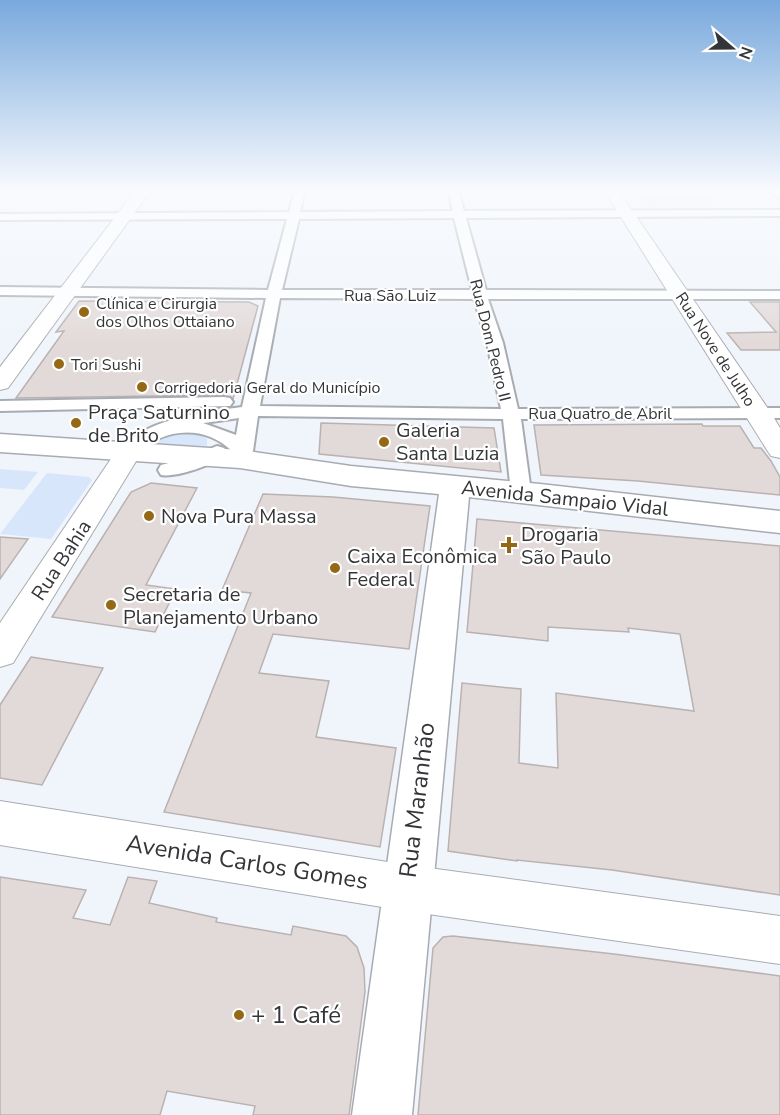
<svg xmlns="http://www.w3.org/2000/svg" width="780" height="1115" font-family="'Nunito Sans',sans-serif">
	<style>
		.commercial { fill: #fbe3ee }
		.green { fill: #d7e6fb }
		.building { fill: #e2dad9; stroke: #bab1b1; stroke-width: 1.5 }
		.lines { fill: none; stroke-linecap: round; stroke-linejoin: round }
		.street-casing { stroke: #a8acb2; stroke-width: 4 }
		.secondary-casing { stroke: #a8acb2; stroke-width: 2 }
		.primary-casing { stroke: #a8acb2; stroke-width: 3 }
		.street { fill: #fff; fill-rule: evenodd }
		.secondary { fill: #fff; fill-rule: evenodd }
		.primary { fill: #fff; fill-rule: evenodd }
		.poi-dot { fill: #946814; stroke: #fff; stroke-width: 2 }
		.labels { text-anchor: middle; stroke-width: 4.5; stroke-linejoin: round; paint-order: stroke }
		.far-street-label { font-size: 16px; fill: #343538; stroke: #fff }
		.far-poi-label { font-size: 16px; fill: #343538; stroke: #fff; text-anchor: start }
		.poi-label { font-size: 20px; fill: #343538; stroke: #fff; text-anchor: start }
		.street-label { font-size: 20px; fill: #343538; stroke: #fff }
		.near-street-label { font-size: 24px; fill: #343538; stroke: #fff }
		.near-poi-label { font-size: 24px; fill: #343538; stroke: #fff; text-anchor: start }
	</style>
	<rect width="100%" height="100%" fill="#f0f5fb"/>
	<path class="commercial" d="M699 190 718 206 642 208 627 191Z"/>
	<g class="green">
		<path d="M180 431 200 433 207 439V446L151 443Z"/>
		<path d="M0 469 38 472 24 490 0 488Z"/>
		<path d="M47 473 89 477 92 480 51 539 0 534Z"/>
	</g>
	<g class="building">
		<path d="M79 301 249 302 258 306 233 399 224 395 16 398 64 331 56 332Z"/>
		<path d="M750 302H780V350H741L727 333 776 332Z"/>
		<path d="M321 423 494 428 501 472 319 454Z"/>
		<path d="M702 424 703 426H740L754 448H761L771 461 780 477V495L638 481 541 475 534 425Z"/>
		<path d="M151 483 197 488 146 585 176 589 155 632 52 617 131 492Z"/>
		<path d="M263 494 333 497 430 506 409 649 273 634 259 673 329 681 316 737 396 748 380 847 164 812 251 593 222 590Z"/>
		<path d="M477 519 780 546V895L612 870 517 860V861L448 851 462 683 521 689 519 763 558 768 556 693 694 711 680 634 628 628 629 632 548 627V641L467 632Z"/>
		<path d="M0 537 28 539 0 579Z"/>
		<path d="M31 657 103 668 42 785 0 778V705Z"/>
		<path d="M0 877 86 890 73 918 110 925 128 877 157 881 149 903 217 918 216 922 291 935 293 926 346 936 357 947 364 968 365 992 349 1115H253L255 1106 167 1091 160 1115H0Z"/>
		<path d="M453 936 614 954 780 976V1115H418L433 948 443 937Z"/>
	</g>
	<g class="lines">
		<g class="street-casing">
			<g id="street">
				<path d="M295 190H305L300 212 453 211 448 190H458L464 211 780 210V216L466 218 486 290 780 291V299H488L503 343 518 409 780 408V418L521 419 531 492 528 497 521 499 514 497 511 492 503 419 258 416 253 451 247 463 240 465 233 463 230 459 232 451C203 423 160 428 135 457H121L118 453C141 419 204 412 242 407L266 298 0 295V287L268 290 287 219 0 220V214L289 212ZM454 218 472 290H282L299 219ZM280 298 474 299 487 343 501 409 260 406ZM239 418 236 435 203 423H204Z"/>
				<path d="M768 190H779L780 199Z"/>
				<path d="M224 397 230 398 233 402 230 406 0 411V401Z"/>
				<path d="M217 446 224 448 227 452C219 464 175 478 161 475L158 470 161 465 185 459Z"/>
			</g>
		</g>
		<g class="secondary-casing">
			<g id="secondary">
				<path d="M136 190H151L8 388 0 390V367Z"/>
				<path d="M604 190H618L771 413 780 428V458L771 456 767 450Z"/>
				<path d="M128 445 137 447 141 453 13 663 0 667V623L119 447Z"/>
				<path d="M0 801 407 865 780 916V964L407 911 0 845Z"/>
			</g>
		</g>
		<g class="primary-casing">
			<path id="primary" d="M0 434 240 450 351 466 540 484 780 511V533L469 497 412 1115H352L439 494 351 486 240 468 0 452Z"/>
		</g>
		<use href="#street" class="street"/>
		<use href="#secondary" class="secondary"/>
		<use href="#primary" class="primary"/>
	</g>
	<linearGradient id="sky" x2="0" y2="1"><stop stop-color="#79a9dd"/><stop offset="0.55" stop-color="#f8fafd"/><stop offset="1" stop-color="#f8fafd" stop-opacity="0"/></linearGradient>
	<rect width="780" height="346" fill="url(#sky)"/>
	<g class="poi-dot">
		<circle cx="84" cy="312" r="6"/>
		<circle cx="59" cy="364" r="6"/>
		<circle cx="142" cy="387" r="6"/>
		<circle cx="76" cy="423" r="6"/>
		<circle cx="384" cy="442" r="6"/>
		<circle cx="149" cy="516" r="6"/>
		<path d="M506 536h6v6h6v6h-6v6h-6v-6h-6v-6h6z"/>
		<circle cx="335" cy="568" r="6"/>
		<circle cx="111" cy="605" r="6"/>
		<circle cx="239" cy="1015" r="6"/>
	</g>
	<g class="labels">
		<g class="far-street-label">
			<text x="390" y="301">Rua São Luiz</text>
			<text transform="translate(491 340) rotate(76)" y="6">Rua Dom Pedro II</text>
			<text transform="translate(716 349) rotate(57)" y="6">Rua Nove de Julho</text>
			<text x="600" y="419">Rua Quatro de Abril</text>
		</g>
		<g class="far-poi-label">
			<text x="96" y="309">Clínica e Cirurgia<tspan x="96" dy="18">dos Olhos Ottaiano</tspan></text>
			<text x="71" y="370">Tori Sushi</text>
			<text x="154" y="393">Corrigedoria Geral do Município</text>
		</g>
		<g class="poi-label">
			<text x="88" y="419">Praça Saturnino<tspan x="88" dy="23">de Brito</tspan></text>
			<text x="396" y="437">Galeria<tspan x="396" dy="23">Santa Luzia</tspan></text>
			<text x="161" y="523">Nova Pura Massa</text>
			<text x="521" y="541">Drogaria<tspan x="521" dy="23">São Paulo</tspan></text>
			<text x="347" y="563">Caixa Econômica<tspan x="347" dy="23">Federal</tspan></text>
			<text x="123" y="601">Secretaria de<tspan x="123" dy="23">Planejamento Urbano</tspan></text>
		</g>
		<g class="street-label">
			<text transform="translate(565 498) rotate(6)" y="7">Avenida Sampaio Vidal</text>
			<text transform="translate(61 560) rotate(-57)" y="7">Rua Bahia</text>
		</g>
		<g class="near-street-label">
			<text transform="translate(417 800) rotate(-83)" y="8">Rua Maranhão</text>
			<text transform="translate(247 862) rotate(9)" y="8">Avenida Carlos Gomes</text>
		</g>
		<g class="near-poi-label">
			<text x="251" y="1023">+ 1 Café</text>
		</g>
	</g>
	<g transform="translate(732 48) rotate(110)" stroke="#ffffff" stroke-width="4.5" paint-order="stroke">
	<path d="M0-4.5L10 22L0 15L-10 22Z" fill="#343538"/>
	<text y="-9" font-size="16" font-weight="bold" text-anchor="middle" fill="#343538">N</text>
	</g>
</svg>
